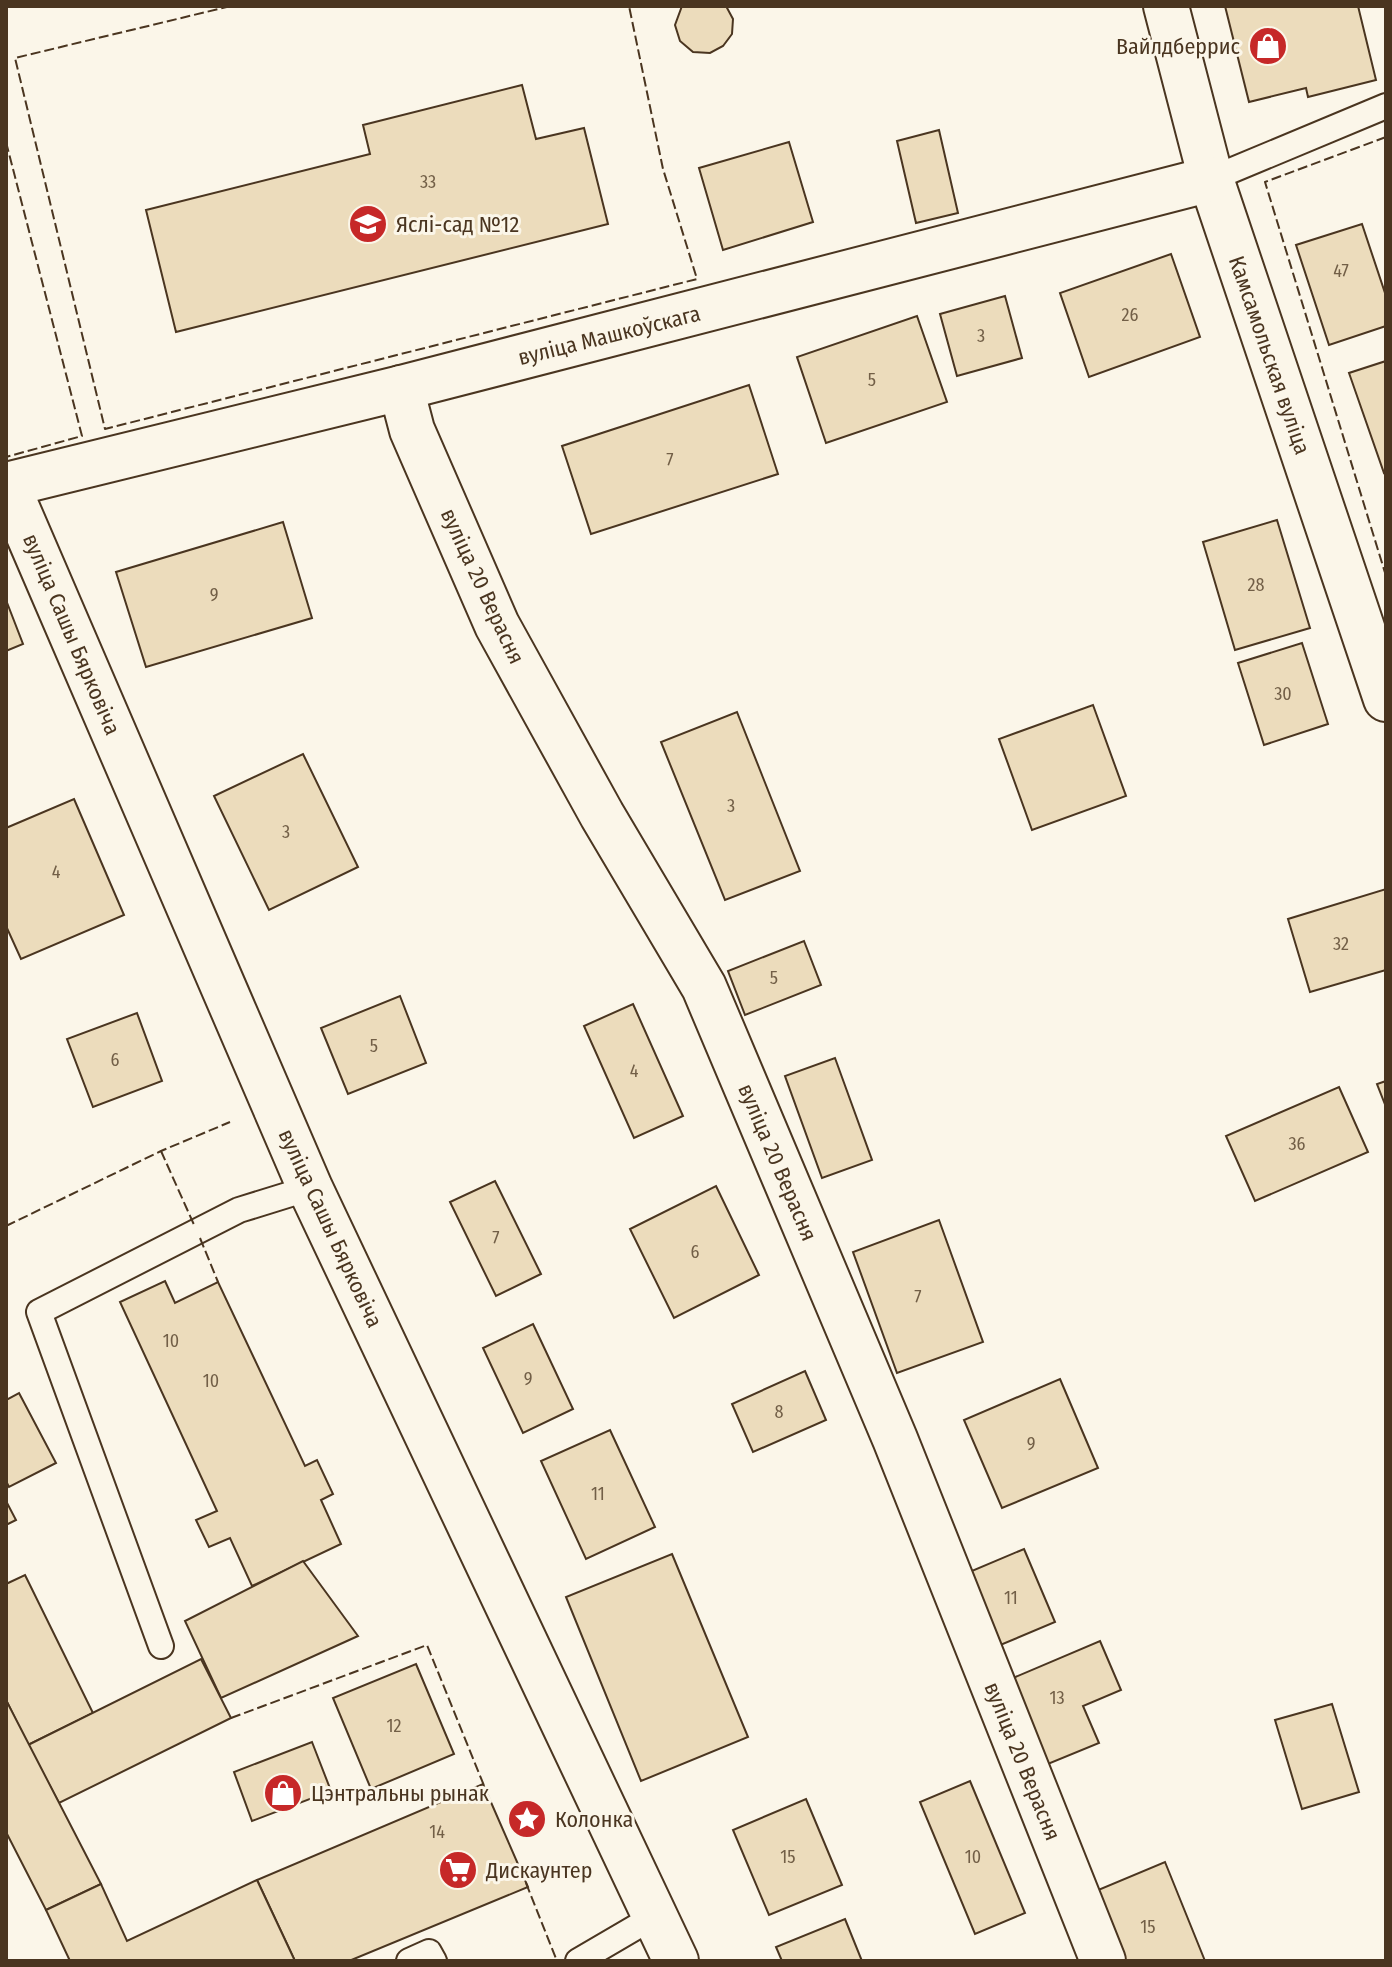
<svg xmlns="http://www.w3.org/2000/svg" width="1392" height="1967" font-family="'Fira Sans Condensed',sans-serif">
	<style>
		.building { fill: #ecdcbc; stroke: #4a3520; stroke-width: 2 }
		.lines { fill: none; stroke-linecap: round; stroke-linejoin: round }
		.lane-casing { stroke: #4a3520; stroke-width: 28 }
		.street-casing { stroke: #4a3520; stroke-width: 48 }
		.lane { stroke: #fbf6e9; stroke-width: 24 }
		.street { stroke: #fbf6e9; stroke-width: 44 }
		.fence { stroke: #4a3520; stroke-width: 2; stroke-dasharray: 10 4; stroke-linecap: butt }
		.labels { text-anchor: middle; stroke-width: 6; stroke-linejoin: round; paint-order: stroke }
		.number-label { font-size: 18px; fill: #725f47 }
		.poi-label { font-size: 22px; fill: #4a3520; stroke: #fbf6e9; text-anchor: start }
		.street-label { font-size: 22px; fill: #4a3520; stroke: #fbf6e9 }
	</style>
	<rect width="100%" height="100%" fill="#fbf6e9"/>
	<g class="building">
		<path d="M682 6H726L733 19 732 34 723 46 710 53 693 52 680 41 675 25Z"/>
		<path d="M1225 6H1358L1376 80 1308 97 1306 88 1249 102Z"/>
		<path d="M522 85 536 139 584 128 608 224 176 332 146 210 370 154 363 125Z"/>
		<path d="M939 130 958 213 916 223 897 141Z"/>
		<path d="M789 142 813 222 723 250 699 168Z"/>
		<path d="M1362 224 1386 296V326L1329 345 1296 245Z"/>
		<path d="M1171 254 1200 337 1089 377 1060 293Z"/>
		<path d="M1005 296 1022 358 957 376 940 314Z"/>
		<path d="M917 316 947 402 826 443 797 357Z"/>
		<path d="M1386 361V472L1384 473 1349 373Z"/>
		<path d="M749 385 778 474 591 534 562 446Z"/>
		<path d="M1277 520 1310 628 1235 650 1203 542Z"/>
		<path d="M283 522 312 618 146 667 116 572Z"/>
		<path d="M6 600 23 644 6 651Z"/>
		<path d="M1302 643 1328 724 1264 745 1238 663Z"/>
		<path d="M1093 705 1126 796 1032 830 999 739Z"/>
		<path d="M737 712 800 871 725 900 661 742Z"/>
		<path d="M303 754 358 867 269 910 214 796Z"/>
		<path d="M74 799 124 915 21 959 6 926V828Z"/>
		<path d="M1386 889V970L1310 992 1288 919Z"/>
		<path d="M804 941 821 985 745 1015 728 971Z"/>
		<path d="M400 996 426 1063 348 1094 321 1028Z"/>
		<path d="M633 1004 683 1116 634 1138 584 1026Z"/>
		<path d="M137 1013 162 1081 93 1107 67 1039Z"/>
		<path d="M835 1058 872 1160 822 1178 785 1076Z"/>
		<path d="M1386 1081V1107L1377 1084Z"/>
		<path d="M1339 1087 1368 1152 1255 1201 1226 1136Z"/>
		<path d="M495 1181 541 1274 496 1296 450 1202Z"/>
		<path d="M716 1186 759 1275 674 1318 630 1229Z"/>
		<path d="M939 1220 983 1342 897 1373 853 1252Z"/>
		<path d="M165 1281 175 1303 218 1282 305 1466 317 1460 333 1494 321 1500 341 1544 252 1586 230 1538 209 1547 196 1520 217 1511 120 1302Z"/>
		<path d="M533 1324 573 1409 523 1433 483 1348Z"/>
		<path d="M805 1371 826 1420 753 1452 732 1404Z"/>
		<path d="M1060 1379 1098 1468 1002 1508 964 1420Z"/>
		<path d="M19 1393 56 1463 9 1487 6 1481V1400Z"/>
		<path d="M610 1430 655 1527 586 1559 541 1461Z"/>
		<path d="M6 1501 16 1520 6 1525Z"/>
		<path d="M1024 1549 1055 1622 998 1646 967 1573Z"/>
		<path d="M672 1554 748 1737 641 1781 566 1597Z"/>
		<path d="M303 1561 358 1636 221 1698 185 1621Z"/>
		<path d="M25 1575 93 1713 28 1745 6 1700V1584Z"/>
		<path d="M1100 1641 1121 1690 1083 1706 1099 1743 1043 1766 1006 1681Z"/>
		<path d="M201 1659 231 1718 59 1803 28 1745Z"/>
		<path d="M416 1664 454 1754 371 1789 333 1698Z"/>
		<path d="M6 1700 101 1884 46 1910 6 1832Z"/>
		<path d="M1332 1704 1359 1792 1302 1809 1275 1720Z"/>
		<path d="M312 1742 331 1791 252 1821 234 1772Z"/>
		<path d="M970 1781 1025 1913 975 1934 920 1802Z"/>
		<path d="M483 1784 528 1887 349 1961H295L257 1880Z"/>
		<path d="M806 1799 842 1885 769 1915 733 1830Z"/>
		<path d="M1165 1862 1205 1961H1118L1091 1893Z"/>
		<path d="M257 1880 295 1961H70L46 1910 101 1884 127 1941Z"/>
		<path d="M845 1919 862 1961H782L776 1947Z"/>
	</g>
	<g class="lines">
		<g class="lane-casing">
			<g id="lane">
				<path d="M1211 179 1386 106"/>
				<path d="M161 1646 39 1312 239 1210 310 1188"/>
				<path d="M409 1961 429 1952 434 1961"/>
				<path d="M578 1961 655 1916"/>
			</g>
		</g>
		<g class="street-casing">
			<g id="street">
				<path d="M1166 6 1211 179 1386 699"/>
				<path d="M401 388 412 430 497 625 602 815 704 987 895 1439 1103 1961"/>
				<path d="M6 485 401 388 1211 179"/>
				<path d="M7 485 310 1188 676 1961"/>
			</g>
		</g>
		<use href="#lane" class="lane"/>
		<use href="#street" class="street"/>
		<g class="fence">
			<path d="M231 6 15 58 105 429 697 279 663 169 629 6"/>
			<path d="M1386 137 1265 182 1386 576"/>
			<path d="M6 142 82 436 6 457"/>
			<path d="M161 1151 195 1227"/>
			<path d="M6 1226 161 1151 230 1122"/>
			<path d="M200 1238 218 1282"/>
			<path d="M231 1718 427 1645 485 1788"/>
			<path d="M526 1883 557 1961"/>
		</g>
	</g>
	<defs>
		<g id="shop-disc" transform="scale(2)"><circle r="9.5" fill="#c62828" stroke="#fbf6e9"/><path d="M-5-2.5h2.3a2.7 3.5 0 0 1 5.4 0H5L5.5 6h-11ZM-1.5-2.5h3a1.5 2.3 0 0 0-3 0Z" fill="#fff"/></g>
		<g id="school-disc" transform="scale(2)"><circle r="9.5" fill="#c62828" stroke="#fbf6e9"/><path d="M0-5L7-2L0 1L-7-2ZM-4 1L0 2.5L4 1V4Q0 6-4 4Z" fill="#fff"/></g>
		<g id="sight-disc" transform="scale(2)"><circle r="9.5" fill="#c62828" stroke="#fbf6e9"/><path d="M0-6L1.8-2.2L6-1.7L2.9 1.2L3.7 5.4L0 3.3L-3.7 5.4L-2.9 1.2L-6-1.7L-1.8-2.2Z" fill="#fff"/></g>
		<g id="supermarket-disc" transform="scale(2)"><circle r="9.5" fill="#c62828" stroke="#fbf6e9"/><path d="M-6-5.5h2.5l.6 2H6L4.5 2H-2.5L-4.4-4H-6ZM-1.5 3.2a1.3 1.3 0 1 0 .1 0ZM3 3.2a1.3 1.3 0 1 0 .1 0Z" fill="#fff"/></g>
	</defs>
	<g fill-rule="evenodd">
		<use href="#shop-disc" x="1268" y="46"/>
		<use href="#school-disc" x="368" y="224"/>
		<use href="#shop-disc" x="283" y="1793"/>
		<use href="#sight-disc" x="527" y="1819"/>
		<use href="#supermarket-disc" x="458" y="1870"/>
	</g>
	<g class="labels">
		<g class="number-label">
			<text x="428" y="188">33</text>
			<text x="1341" y="277">47</text>
			<text x="1130" y="321">26</text>
			<text x="981" y="342">3</text>
			<text x="872" y="386">5</text>
			<text x="670" y="466">7</text>
			<text x="1256" y="591">28</text>
			<text x="214" y="601">9</text>
			<text x="1283" y="700">30</text>
			<text x="731" y="812">3</text>
			<text x="286" y="838">3</text>
			<text x="56" y="878">4</text>
			<text x="1341" y="950">32</text>
			<text x="774" y="984">5</text>
			<text x="374" y="1052">5</text>
			<text x="115" y="1066">6</text>
			<text x="634" y="1077">4</text>
			<text x="1297" y="1150">36</text>
			<text x="496" y="1244">7</text>
			<text x="695" y="1258">6</text>
			<text x="918" y="1303">7</text>
			<text x="171" y="1347">10</text>
			<text x="528" y="1385">9</text>
			<text x="211" y="1387">10</text>
			<text x="779" y="1418">8</text>
			<text x="1031" y="1450">9</text>
			<text x="598" y="1500">11</text>
			<text x="1011" y="1604">11</text>
			<text x="1057" y="1704">13</text>
			<text x="394" y="1732">12</text>
			<text x="437" y="1838">14</text>
			<text x="788" y="1863">15</text>
			<text x="973" y="1863">10</text>
			<text x="1148" y="1933">15</text>
		</g>
		<g class="poi-label">
			<text x="1240" y="54" text-anchor="end">Вайлдберрис</text>
			<text x="396" y="232">Яслі-сад №12</text>
			<text x="311" y="1801">Цэнтральны рынак</text>
			<text x="555" y="1827">Колонка</text>
			<text x="486" y="1878">Дискаунтер</text>
		</g>
		<g class="street-label">
			<text transform="translate(609 335) rotate(-14)" y="8">вуліца Машкоўскага</text>
			<text transform="translate(1270 355) rotate(71)" y="8">Камсамольская вуліца</text>
			<text transform="translate(483 586) rotate(65)" y="8">вуліца 20 Верасня</text>
			<text transform="translate(72 634) rotate(67)" y="8">вуліца Сашы Бярковіча</text>
			<text transform="translate(778 1162) rotate(67)" y="8">вуліца 20 Верасня</text>
			<text transform="translate(331 1228) rotate(65)" y="8">вуліца Сашы Бярковіча</text>
			<text transform="translate(1023 1761) rotate(68)" y="8">вуліца 20 Верасня</text>
		</g>
	</g>
	<rect width="1392" height="1967" fill="none" stroke="#4a3520" stroke-width="16"/>
</svg>
